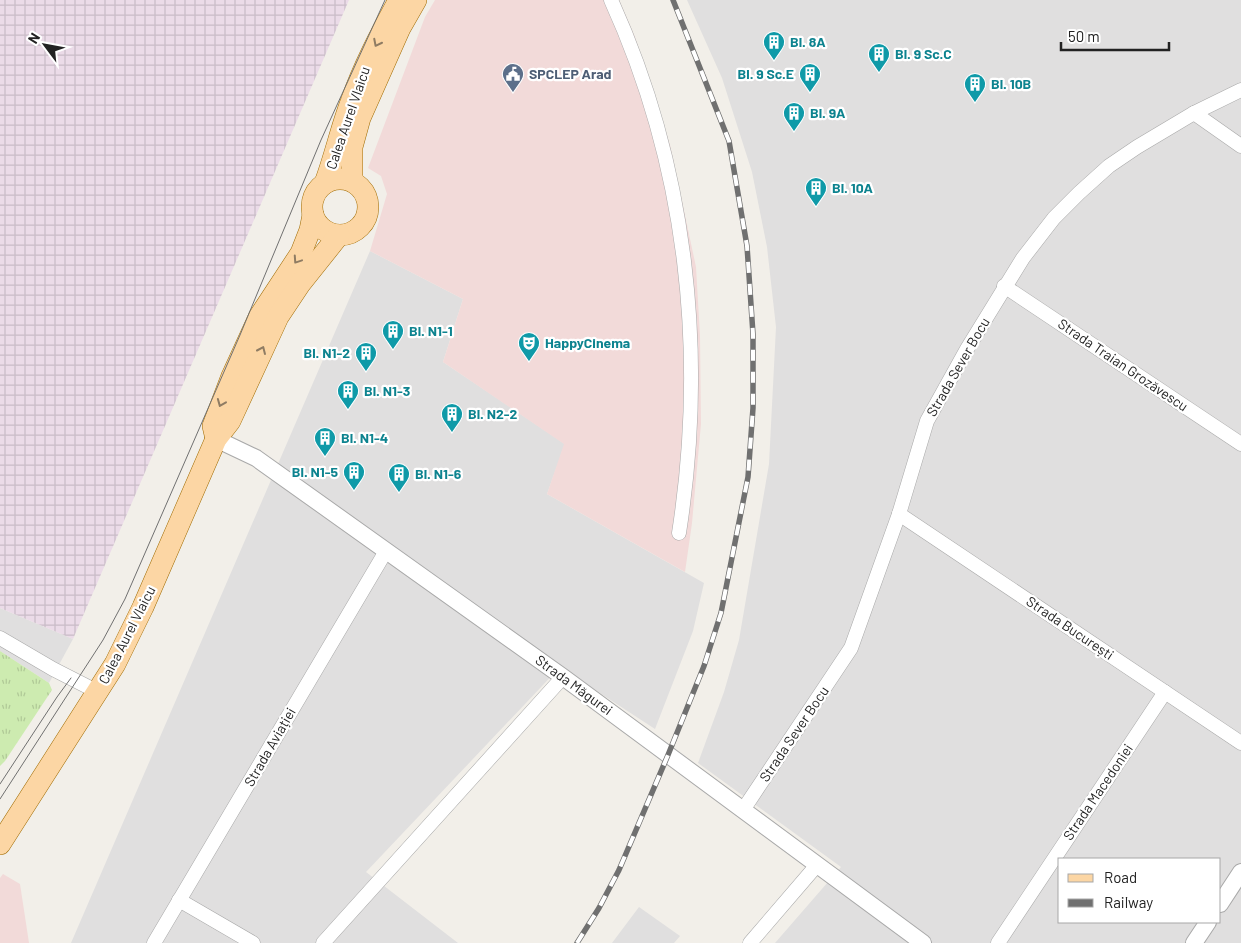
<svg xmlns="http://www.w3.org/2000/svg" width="1241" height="943" font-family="Barlow,sans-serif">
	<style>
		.residential { fill: #e0dfdf; fill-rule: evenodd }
		.commercial { fill: #f2dad9 }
		.industrial { fill: url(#industrial-grid) }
		.grass { fill: url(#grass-tufts) }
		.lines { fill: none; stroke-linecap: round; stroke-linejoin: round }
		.minor-casing { stroke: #a9a9a9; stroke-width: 15 }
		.tertiary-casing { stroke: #a9a9a9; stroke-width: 18 }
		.primary-casing { stroke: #a06b00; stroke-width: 22 }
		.minor { stroke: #fff; stroke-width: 14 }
		.tertiary { stroke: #fff; stroke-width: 16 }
		.primary { stroke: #fcd6a4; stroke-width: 21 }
		.tram { stroke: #707070; stroke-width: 1 }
		.rail-casing { stroke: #707070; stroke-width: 5.5 }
		.rail { stroke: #fff; stroke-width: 4; stroke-dasharray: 11; stroke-linecap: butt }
		.oneway { stroke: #8f7c63 }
		.labels { text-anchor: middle; stroke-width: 4.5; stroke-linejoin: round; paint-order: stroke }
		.culture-label { font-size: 14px; font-weight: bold; fill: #0d838f; stroke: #fff; text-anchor: start }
		.service-label { font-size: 14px; font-weight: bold; fill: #4e5e75; stroke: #fff; text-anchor: start }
		.street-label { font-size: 14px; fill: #222; stroke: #fff }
	</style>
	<defs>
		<pattern id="industrial-grid" width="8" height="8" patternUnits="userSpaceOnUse" patternTransform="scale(1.25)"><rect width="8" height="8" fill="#ebdbe8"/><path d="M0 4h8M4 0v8" fill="none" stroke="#c9bcc7"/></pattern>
		<pattern id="grass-tufts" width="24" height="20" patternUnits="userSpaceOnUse" patternTransform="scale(1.25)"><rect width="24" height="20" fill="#cdebb0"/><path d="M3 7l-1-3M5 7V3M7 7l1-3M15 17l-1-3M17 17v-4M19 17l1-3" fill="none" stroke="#b0c997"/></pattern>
	</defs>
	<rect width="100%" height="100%" fill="#f2efe9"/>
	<g class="residential">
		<path d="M687 0H1241V943H775L841 867 698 763 724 692 739 640 769 464 776 327 767 247 752 172 722 78ZM1060 859H1220V922H1060Z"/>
		<path d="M370 251 463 299 443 362 565 444 547 494 704 583 693 631 655 729 560 667 366 872 458 943H71Z"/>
		<path d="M0 608 73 639 49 683 0 651Z"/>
		<path d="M639 907 680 936 674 943H612Z"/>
	</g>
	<g class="commercial">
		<path d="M435 0H619L635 37 670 145 696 267 700 336 701 424 692 523 685 572 547 494 564 444 443 362 463 299 370 251 387 194 381 176 368 168 425 17Z"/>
		<path d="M3 874 20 884 29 943H0V878Z"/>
	</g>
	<path class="industrial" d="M0 0H349L73 639 0 608Z"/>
	<path class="grass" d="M0 651 49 683 52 690 5 761 0 766Z"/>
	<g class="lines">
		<g class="minor-casing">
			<g id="minor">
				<path d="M611 0C687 167 707 352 679 533"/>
				<path d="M1194 113 1241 146"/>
				<path d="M1004 286 1241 444"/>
				<path d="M899 514 1241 743"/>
				<path d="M0 638 53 669 98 692"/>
				<path d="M743 810 851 648 899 514 927 421 967 349 1023 258 1054 218 1079 193 1109 166 1137 147 1194 113 1241 90"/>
				<path d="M179 900 253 943"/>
				<path d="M154 943 386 551"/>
				<path d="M323 943 563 677"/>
				<path d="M750 943 817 865"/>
				<path d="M998 943 1165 692"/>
			</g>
		</g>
		<g class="tertiary-casing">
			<g id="tertiary">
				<path d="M216 439 256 458 563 677 923 943"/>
				<path d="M1220 904 1241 872"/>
				<path d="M1194 943 1208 922"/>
			</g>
		</g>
		<g class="primary-casing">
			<g id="primary">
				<circle cx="340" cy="207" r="28"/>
				<path d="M352 181V147L360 118 400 28 416 0"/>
				<path d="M325 183C335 156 341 128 351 102 363 67 381 33 399 0"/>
				<path d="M216 439 213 426 232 376 259 317 301 253 310 230 313 215"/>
				<path d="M0 844 115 664 143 607 216 439 230 421 278 317 300 284 339 235"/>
			</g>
		</g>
		<use href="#minor" class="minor"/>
		<use href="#tertiary" class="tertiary"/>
		<use href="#primary" class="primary"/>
		<g class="tram">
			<path d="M0 784 57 697 71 678"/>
			<path d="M0 799 103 640 125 599 240 335 321 140 385 0"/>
		</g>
		<g class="rail-casing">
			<path id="rail" d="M577 943 599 908 619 870 668 755 704 666 721 613 748 477 753 408V334L747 246 729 141 673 0"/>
		</g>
		<use href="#rail" class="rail"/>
	</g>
	<defs><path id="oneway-chevron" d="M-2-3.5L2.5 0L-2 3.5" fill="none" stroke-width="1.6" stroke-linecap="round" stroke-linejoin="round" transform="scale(1.25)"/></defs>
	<g class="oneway">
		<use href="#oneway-chevron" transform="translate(377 43) rotate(117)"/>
		<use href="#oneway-chevron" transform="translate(297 260) rotate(124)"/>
		<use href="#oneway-chevron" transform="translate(262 350) rotate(-66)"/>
		<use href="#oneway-chevron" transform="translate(221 403) rotate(112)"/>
	</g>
	<defs>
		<g id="building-pin" transform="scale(1.125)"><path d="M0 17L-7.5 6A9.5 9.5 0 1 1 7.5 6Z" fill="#0f9aa8" stroke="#fff"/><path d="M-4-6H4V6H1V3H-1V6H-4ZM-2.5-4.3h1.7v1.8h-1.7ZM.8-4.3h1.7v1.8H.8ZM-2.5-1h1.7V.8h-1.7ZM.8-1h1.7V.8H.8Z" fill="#fff"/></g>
		<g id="civic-pin" transform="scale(1.125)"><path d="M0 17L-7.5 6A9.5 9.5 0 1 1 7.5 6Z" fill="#5c6f8a" stroke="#fff"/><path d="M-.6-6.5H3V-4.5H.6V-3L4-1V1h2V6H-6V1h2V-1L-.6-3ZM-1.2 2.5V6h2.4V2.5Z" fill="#fff"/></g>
		<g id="theatre-pin" transform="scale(1.125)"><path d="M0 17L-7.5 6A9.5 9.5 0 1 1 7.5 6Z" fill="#0f9aa8" stroke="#fff"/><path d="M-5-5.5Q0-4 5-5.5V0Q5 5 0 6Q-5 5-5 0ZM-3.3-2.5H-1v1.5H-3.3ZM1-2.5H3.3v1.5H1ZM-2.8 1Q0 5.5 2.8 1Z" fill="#fff"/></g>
	</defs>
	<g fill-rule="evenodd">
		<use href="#building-pin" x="774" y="42"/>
		<use href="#building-pin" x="879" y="54"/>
		<use href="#civic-pin" x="513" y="74"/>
		<use href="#building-pin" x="810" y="74"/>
		<use href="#building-pin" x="975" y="84"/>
		<use href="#building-pin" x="794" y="113"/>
		<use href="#building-pin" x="816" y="188"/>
		<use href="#building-pin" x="393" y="331"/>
		<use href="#theatre-pin" x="529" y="343"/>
		<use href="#building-pin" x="366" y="353"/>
		<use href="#building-pin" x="348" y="391"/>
		<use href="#building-pin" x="452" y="414"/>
		<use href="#building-pin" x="325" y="438"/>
		<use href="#building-pin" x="354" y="472"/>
		<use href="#building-pin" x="399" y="474"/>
	</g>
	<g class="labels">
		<g class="culture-label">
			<text x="790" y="47">Bl. 8A</text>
			<text x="895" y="59">Bl. 9 Sc.C</text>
			<text x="794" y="79" text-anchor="end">Bl. 9 Sc.E</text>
			<text x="991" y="89">Bl. 10B</text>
			<text x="810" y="118">Bl. 9A</text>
			<text x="832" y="193">Bl. 10A</text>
			<text x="409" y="336">Bl. N1-1</text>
			<text x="545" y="348">HappyCinema</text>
			<text x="350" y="358" text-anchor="end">Bl. N1-2</text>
			<text x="364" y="396">Bl. N1-3</text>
			<text x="468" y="419">Bl. N2-2</text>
			<text x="341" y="443">Bl. N1-4</text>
			<text x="338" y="477" text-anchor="end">Bl. N1-5</text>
			<text x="415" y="479">Bl. N1-6</text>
		</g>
		<g class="service-label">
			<text x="529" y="79">SPCLEP Arad</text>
		</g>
		<g class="street-label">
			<text transform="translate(348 118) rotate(-71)" y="5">Calea Aurel Vlaicu</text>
			<text transform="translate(1123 365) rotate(34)" y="5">Strada Traian Grozăvescu</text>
			<text transform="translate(958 367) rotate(-60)" y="5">Strada Sever Bocu</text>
			<text transform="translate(1070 628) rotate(34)" y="5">Strada București</text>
			<text transform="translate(127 635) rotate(-63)" y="5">Calea Aurel Vlaicu</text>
			<text transform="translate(574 685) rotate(36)" y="5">Strada Măgurei</text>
			<text transform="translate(794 734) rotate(-56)" y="5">Strada Sever Bocu</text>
			<text transform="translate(270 747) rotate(-60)" y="5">Strada Aviației</text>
			<text transform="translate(1098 792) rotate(-56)" y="5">Strada Macedoniei</text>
		</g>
	</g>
	<rect x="1058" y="858" width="162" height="65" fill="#ffffff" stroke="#a7a7a7"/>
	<rect x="1068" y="874" width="25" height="8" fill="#fcd6a4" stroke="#a7a7a7"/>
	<text x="1104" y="883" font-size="15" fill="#222222">Road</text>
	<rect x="1068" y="899" width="25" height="8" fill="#707070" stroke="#a7a7a7"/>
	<text x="1104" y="908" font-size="15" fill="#222222">Railway</text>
	<g transform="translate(45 45) rotate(302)" stroke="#ffffff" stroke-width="4" paint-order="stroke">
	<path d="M0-4L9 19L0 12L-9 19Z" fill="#222222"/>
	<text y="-8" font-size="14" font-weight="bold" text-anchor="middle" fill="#222222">N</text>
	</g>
	<path d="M1061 42v8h108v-8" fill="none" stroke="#222222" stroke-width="2.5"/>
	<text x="1068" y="42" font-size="15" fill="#222222" stroke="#ffffff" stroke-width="4" paint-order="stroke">50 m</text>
</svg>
